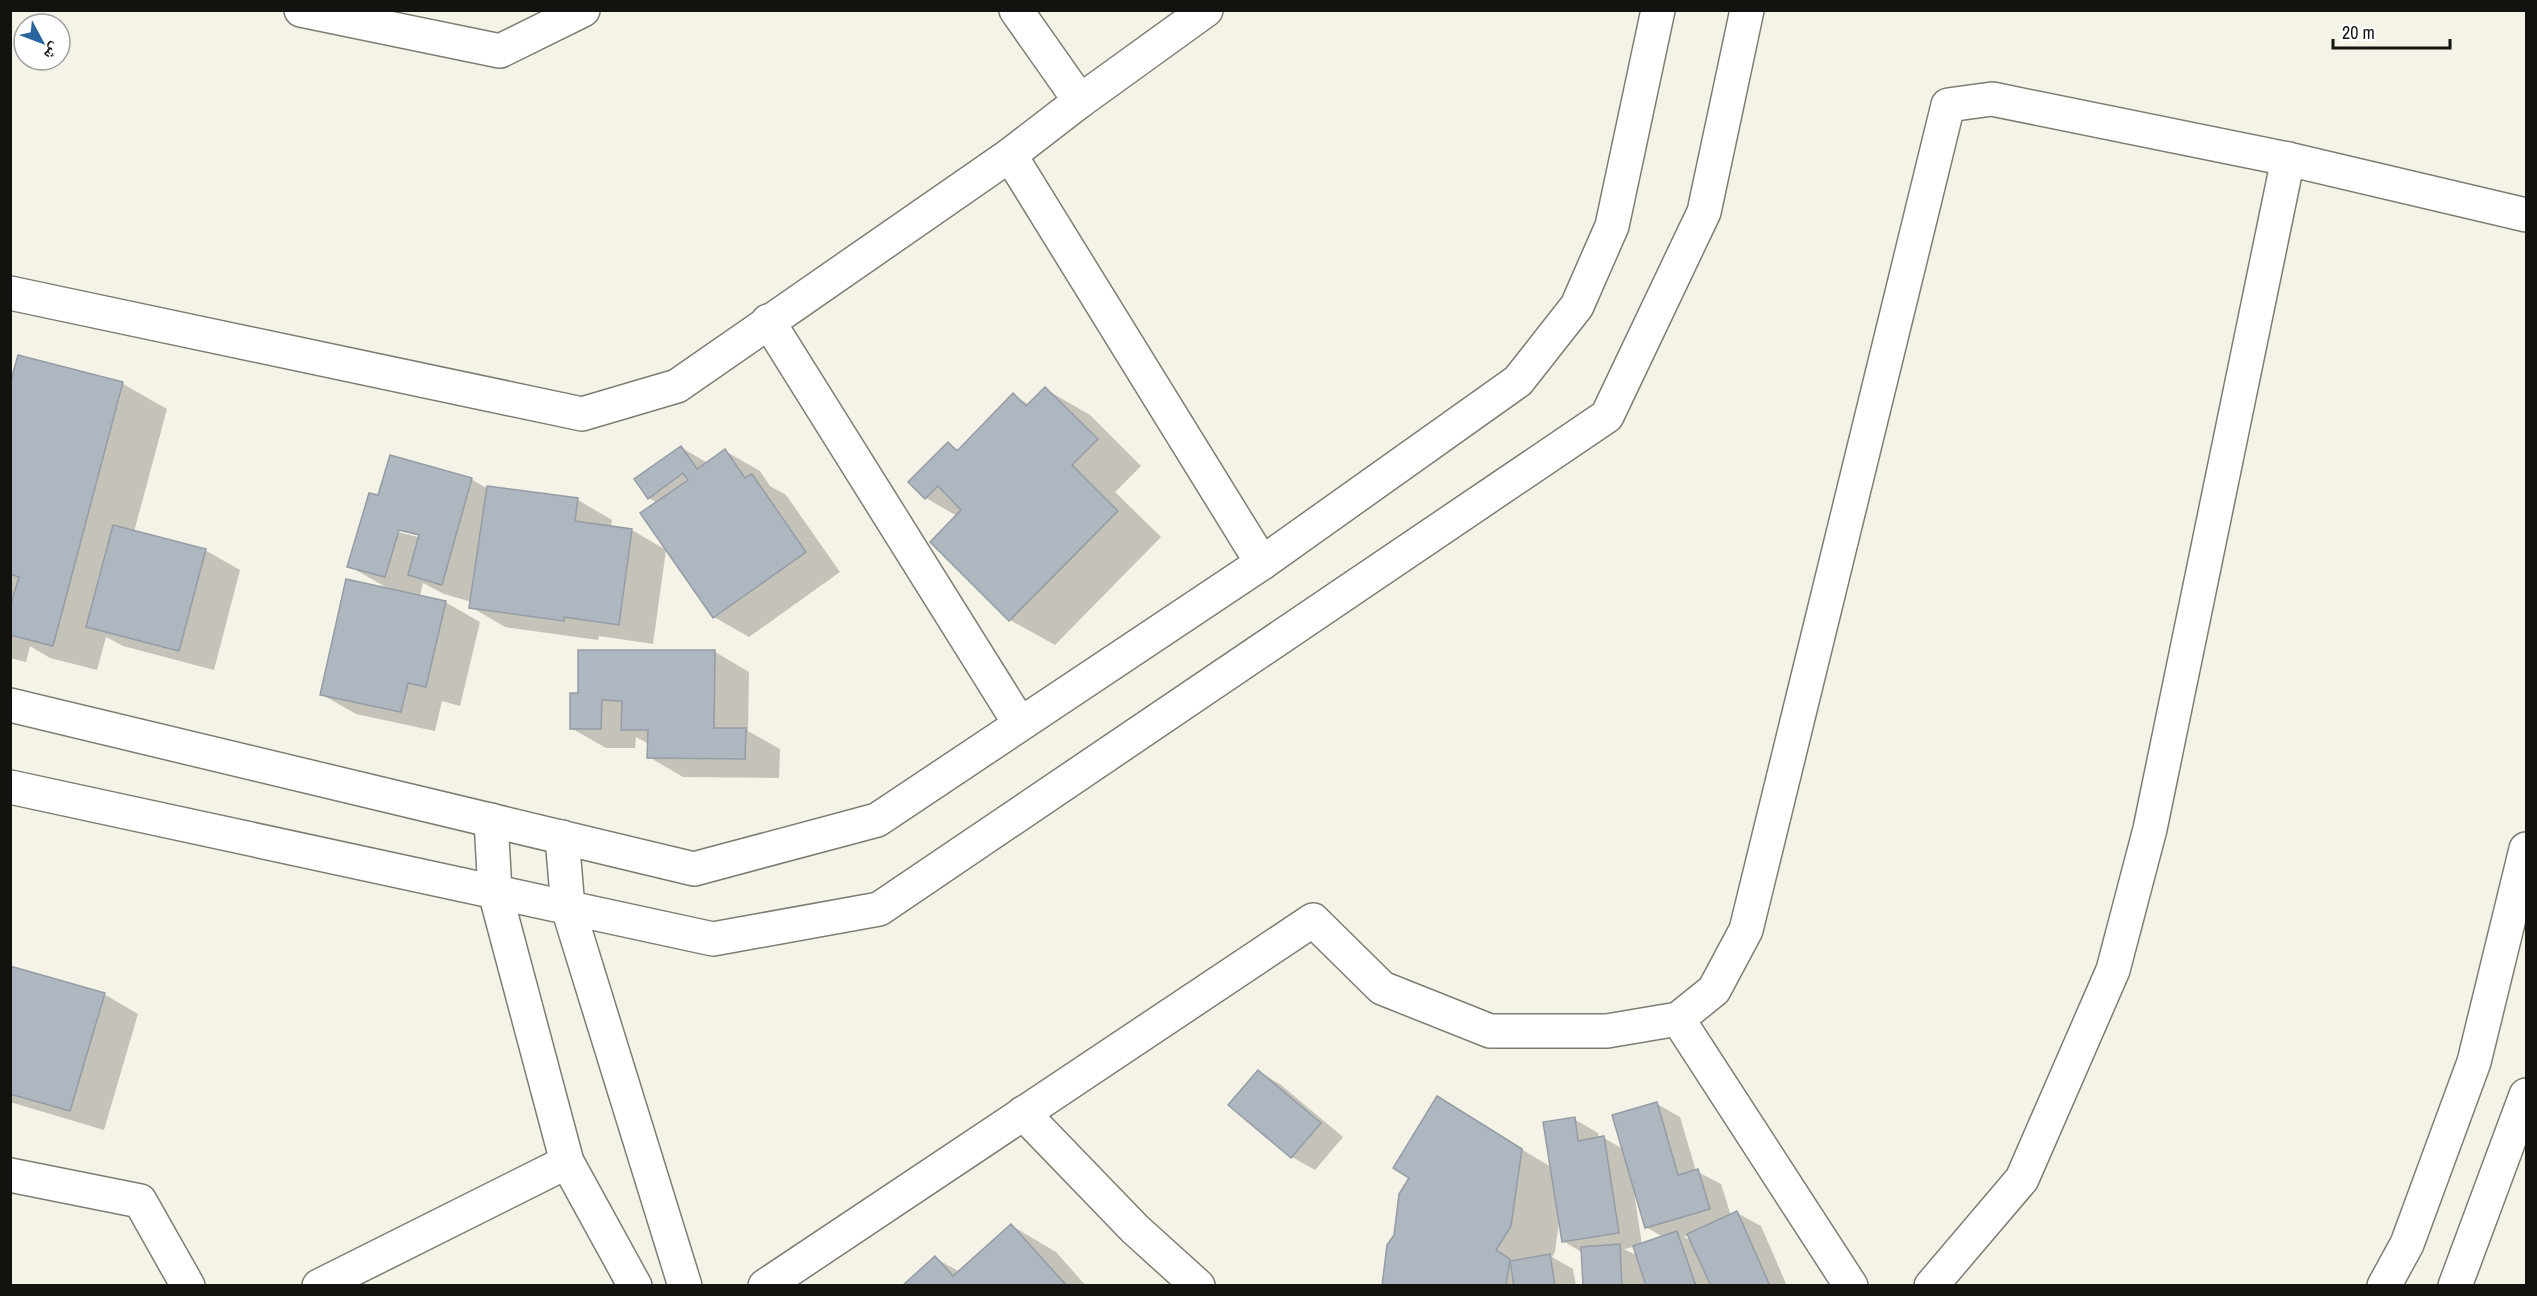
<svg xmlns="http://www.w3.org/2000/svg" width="2537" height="1296" font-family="'Archivo Narrow','Noto Naskh Arabic',sans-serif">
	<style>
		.shadow { fill: #0003; fill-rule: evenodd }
		.building { fill: #aeb7bf; stroke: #949ca4; stroke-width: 1.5 }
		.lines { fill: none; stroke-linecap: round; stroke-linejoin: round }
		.minor-casing { stroke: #7e7d73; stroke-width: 36 }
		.minor { stroke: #fff; stroke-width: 33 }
	</style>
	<rect width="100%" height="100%" fill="#f5f3e8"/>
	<g class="shadow">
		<path d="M19 357 123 384 167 409 134 532 205 550 240 570 214 670 123 646 106 637 97 670 50 658 30 646 26 662 10 658V390Z"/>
		<path d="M1045 389 1090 415 1141 466 1115 492 1161 537 1055 645 1010 620 957 516 926 498 948 444 959 450 1013 395 1030 405Z"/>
		<path d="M682 448 708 463 725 451 760 471 770 486 786 495 840 572 749 637 714 617 658 503 649 498Z"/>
		<path d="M471 479 488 489 578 500 612 520 611 527 632 530 666 550 653 644 599 636 598 640 505 627 471 607 472 602 444 594 423 583 420 596 445 602 480 622 460 706 442 701 435 731 356 714 321 694 389 589 349 566 379 497ZM398 529 426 536V539L398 532Z"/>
		<path d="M715 652 749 672 748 731 780 749 779 778 683 777 649 757V744L636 737 635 748H606L571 728 579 695Z"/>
		<path d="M10 968 104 994 138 1014 104 1130 10 1102Z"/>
		<path d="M1258 1071 1281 1085 1343 1137 1315 1170 1292 1157Z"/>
		<path d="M1437 1098 1551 1167 1574 1119 1598 1133 1599 1139 1604 1138 1623 1149 1657 1104 1680 1117 1696 1171 1721 1184 1731 1216 1737 1213 1761 1226 1787 1286H1648L1644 1275V1286H1585L1583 1253 1563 1241 1559 1222 1555 1252 1552 1257 1573 1269 1576 1286H1383L1411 1178ZM1634 1192H1636L1646 1227 1663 1237 1642 1245ZM1689 1235 1692 1241 1684 1237ZM1634 1247 1638 1256 1624 1249Z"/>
		<path d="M1012 1226 1056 1252 1086 1286H905L935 1258 960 1272Z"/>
	</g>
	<g class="building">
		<path d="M18 355 123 382 53 646 10 635V607L19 577 10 574V384Z"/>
		<path d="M1045 387 1098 439 1072 465 1118 511 1009 621 930 542 961 510 938 486 925 499 908 482 948 442 957 451 1013 393 1026 406Z"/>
		<path d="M681 446 697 469 725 449 745 478 752 474 806 552 713 618 640 513 688 480 683 473 648 499 634 479Z"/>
		<path d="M390 455 472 478 442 585 408 575 419 535 399 530 385 577 347 567 369 493 378 495Z"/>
		<path d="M487 486 578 498 575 521 632 529 619 625 564 617V621L469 608Z"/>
		<path d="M113 525 206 549 179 651 86 627Z"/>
		<path d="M346 579 446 601 426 687 408 683 401 712 320 695Z"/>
		<path d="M578 650H715L714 728H746L745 759 647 758 648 730H621L622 701 602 700 601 729H570V693H578Z"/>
		<path d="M10 966 105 993 70 1111 10 1094Z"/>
		<path d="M1258 1070 1321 1123 1291 1158 1228 1105Z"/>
		<path d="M1437 1096 1522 1149 1511 1226 1496 1250 1510 1259 1506 1286H1382L1387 1245 1394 1235 1399 1194 1409 1178 1393 1168Z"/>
		<path d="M1657 1102 1678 1175 1698 1169 1710 1209 1645 1228 1612 1115Z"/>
		<path d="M1575 1117 1578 1141 1604 1136 1619 1233 1562 1242 1543 1122Z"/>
		<path d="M1737 1211 1770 1286H1711L1687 1234Z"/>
		<path d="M1011 1224 1067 1286H902L935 1256 953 1276Z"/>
		<path d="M1677 1231 1696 1286H1646L1633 1246Z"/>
		<path d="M1620 1244 1622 1286H1583L1581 1247Z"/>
		<path d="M1550 1254 1555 1286H1514L1510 1261Z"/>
	</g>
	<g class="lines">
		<g class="minor-casing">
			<g id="minor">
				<path d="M301 10 500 51 583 10"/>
				<path d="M1080 101 1206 10"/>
				<path d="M1010 155 1262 563"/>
				<path d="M10 293 582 414 677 386 1010 155 1080 101 1016 10"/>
				<path d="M768 321 1020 724"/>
				<path d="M10 705 694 869 877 820 1262 563 1518 381 1577 306 1612 226 1658 10"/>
				<path d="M10 787 713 939 879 909 1607 416 1704 212 1747 10"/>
				<path d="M491 820 495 892 567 1162 635 1286"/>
				<path d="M562 837 568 908 685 1286"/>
				<path d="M1678 1019 1851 1286"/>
				<path d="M1023 1113 1135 1229 1198 1286"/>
				<path d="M10 1175 140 1201 188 1286"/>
				<path d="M319 1286 567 1162"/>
				<path d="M765 1286 1313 920 1382 988 1490 1031H1607L1678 1019 1714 990 1746 930 1948 105 1992 99 2288 159 2526 215"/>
				<path d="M1931 1286 2022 1179 2113 970 2150 829 2288 159"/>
				<path d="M2384 1286 2407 1244 2474 1062 2526 849"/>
				<path d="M2455 1286 2526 1095"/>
			</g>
		</g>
		<use href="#minor" class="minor"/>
	</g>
	<rect width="2537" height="1296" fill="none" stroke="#13120f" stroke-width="24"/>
	<g transform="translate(42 42) rotate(131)"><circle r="28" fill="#ffffff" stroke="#a1a09f" stroke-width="1.5"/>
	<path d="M0-4.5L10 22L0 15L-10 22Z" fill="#27659c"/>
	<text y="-9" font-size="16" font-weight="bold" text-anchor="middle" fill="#13120f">ش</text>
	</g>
	<path d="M2333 39v9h117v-9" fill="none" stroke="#13120f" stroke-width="3"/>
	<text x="2342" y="39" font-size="18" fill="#13120f" stroke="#ffffff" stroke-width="4.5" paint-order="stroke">20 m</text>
</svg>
